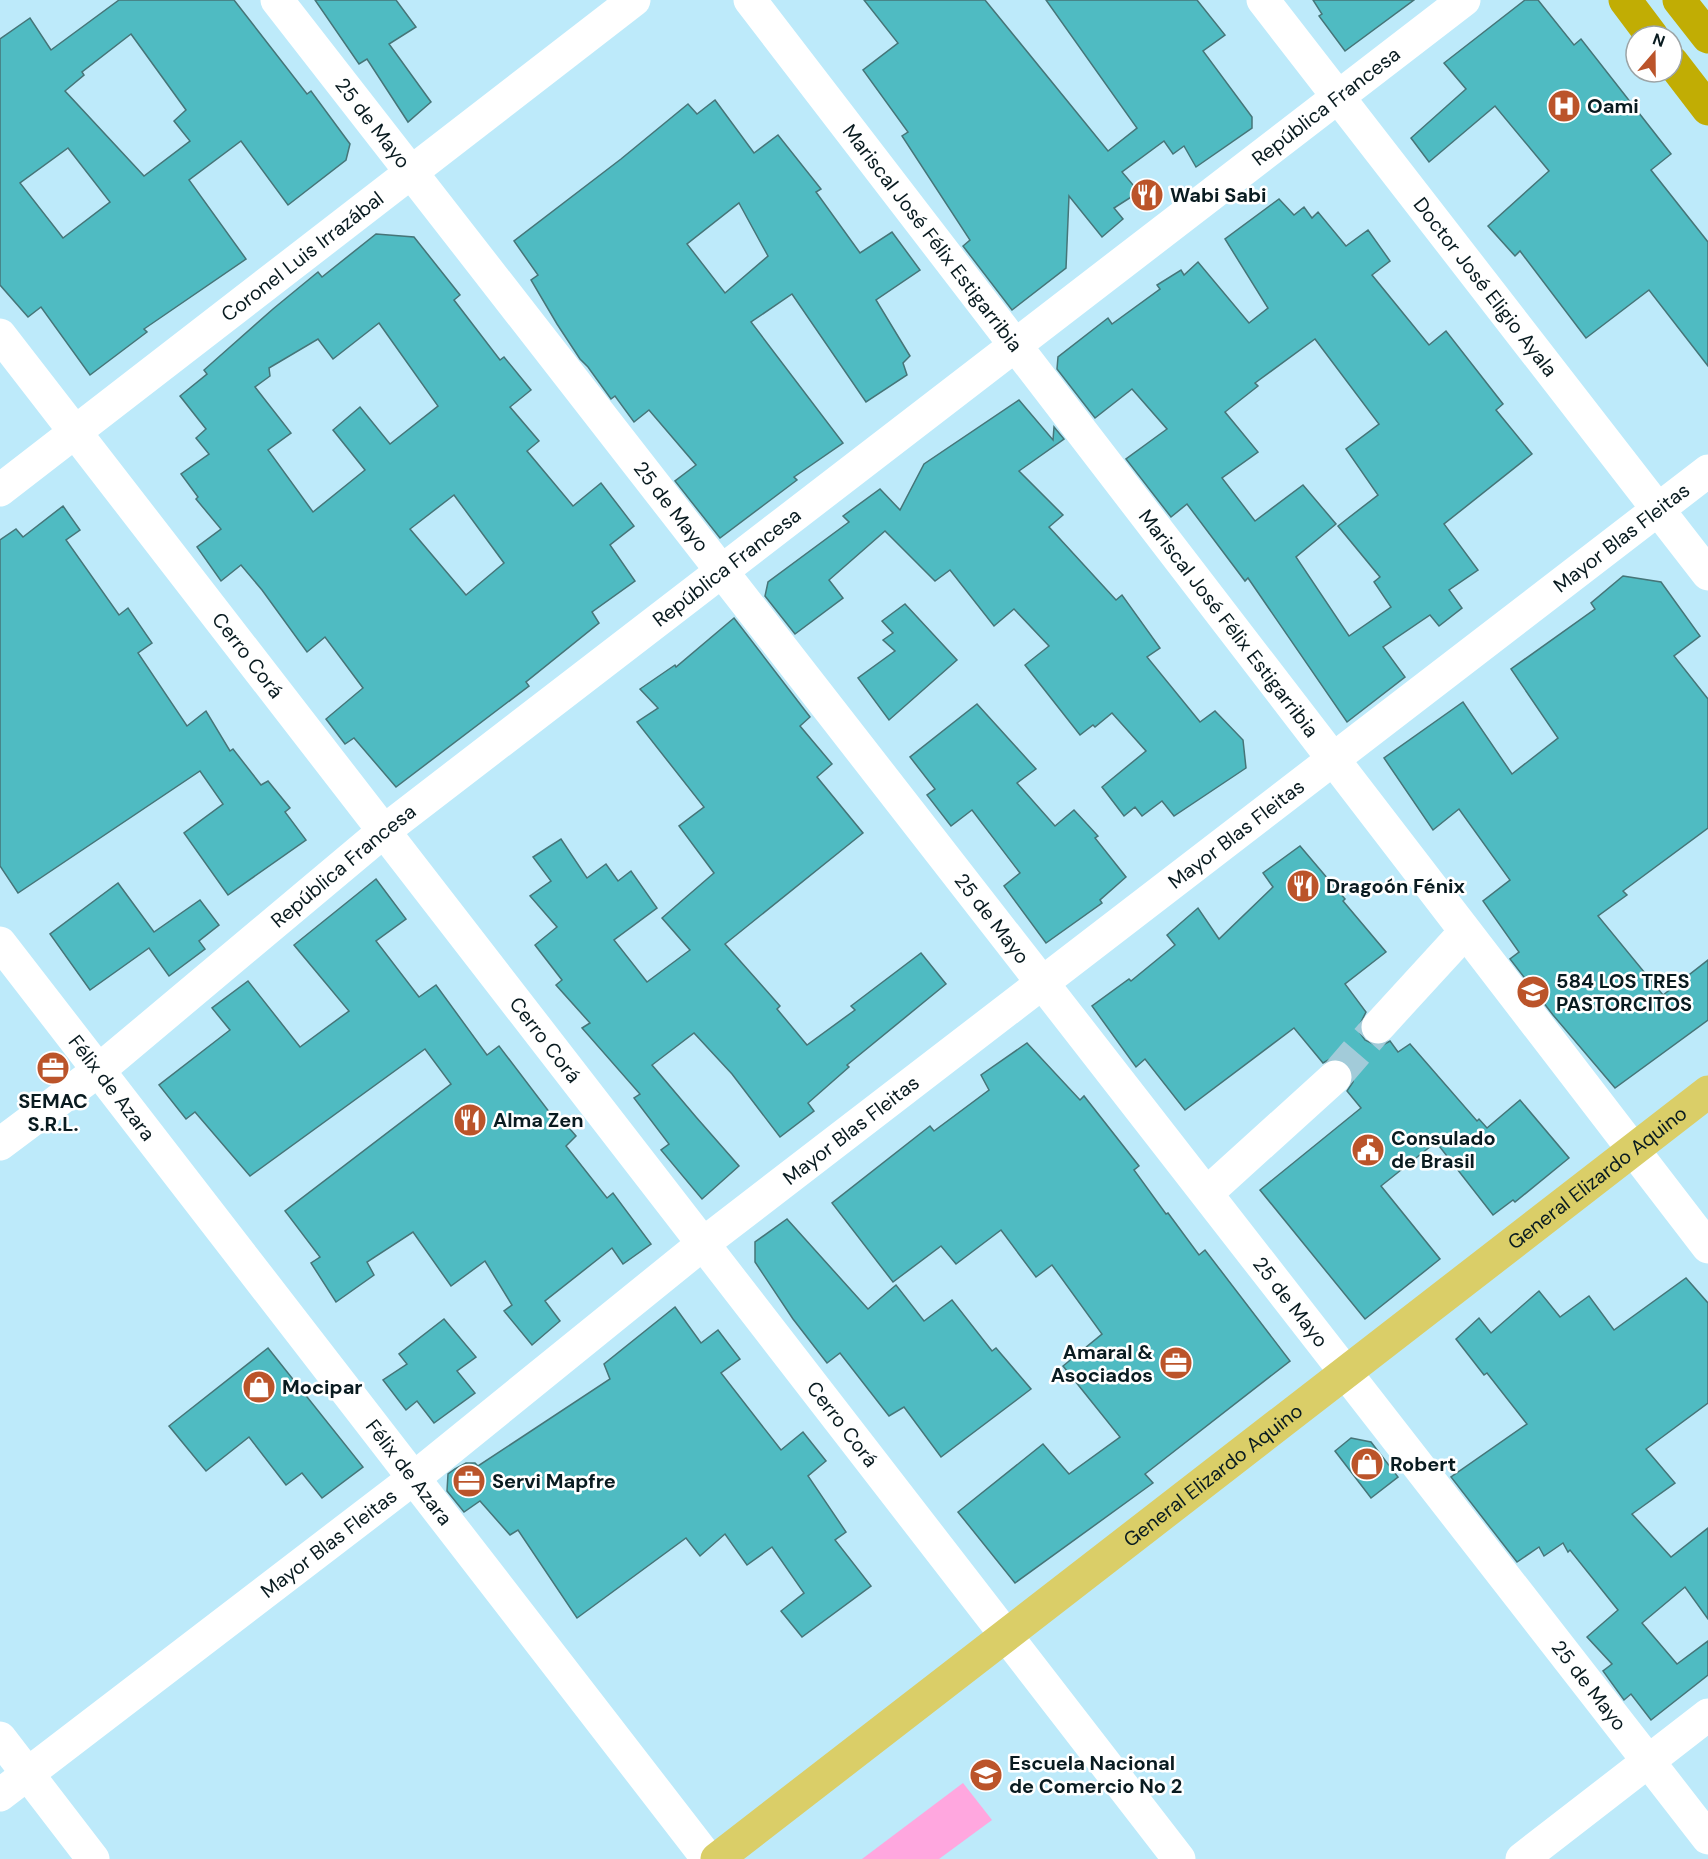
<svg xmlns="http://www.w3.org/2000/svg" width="1708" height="1859" font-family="'DM Sans',sans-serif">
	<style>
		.green { fill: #ffa7df }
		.building { fill: #4fbbc2; stroke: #467578; stroke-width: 1.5; fill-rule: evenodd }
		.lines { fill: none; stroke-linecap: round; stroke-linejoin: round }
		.minor-tunnel { stroke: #a2cbd9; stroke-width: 33; stroke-dasharray: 33 16; stroke-linecap: butt }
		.minor { stroke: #fff; stroke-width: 33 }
		.major { stroke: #dace68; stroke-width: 33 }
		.highway { stroke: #c1ad04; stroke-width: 33 }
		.labels { text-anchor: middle; stroke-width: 5; stroke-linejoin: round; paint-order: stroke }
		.street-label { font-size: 20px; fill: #091b20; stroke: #fff }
		.poi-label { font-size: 20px; font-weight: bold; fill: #091b20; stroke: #fff; text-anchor: start }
	</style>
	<rect width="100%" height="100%" fill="#bdeafa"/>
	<path class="green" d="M963 1783 992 1820 939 1859H862Z"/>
	<g class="building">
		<path d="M119 0H234L307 94 311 91 350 144 346 160 288 205 241 141 189 180 246 259 144 329 147 332 90 375 41 307 28 317 0 285V39L30 18 51 50ZM131 34 186 110 174 121 190 141 144 176 65 91 84 75 82 72ZM68 148 110 202 63 238 20 183Z"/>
		<path d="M315 0H396L416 27 389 44 431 102 408 122 367 59 359 64Z"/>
		<path d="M864 0H985L1108 151 1137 128 1046 0H1197L1225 35 1203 51 1252 117V128L1196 167 1184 146 1173 154 1164 141 1122 172 1139 192 1114 208 1123 219 1102 237 1069 196 1066 268 1012 310 963 246 970 240 902 136 908 132 863 70 898 43Z"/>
		<path d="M1313 0H1414L1345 51 1319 16 1322 14Z"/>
		<path d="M1525 0H1538L1574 45 1581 39 1671 154 1651 170 1708 242V366L1649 290 1586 338 1520 251 1515 256 1488 226 1549 171 1495 106 1429 162 1411 138 1466 89 1444 63Z"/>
		<path d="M715 100 754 153 778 135 821 189 816 192 860 253 892 232 920 270 876 300 910 356 903 363 907 375 866 402 792 294 751 322 843 443 794 477 797 480 720 538 675 481 696 465 649 410 634 422 615 396 611 399 588 367 580 359 557 324 531 280 538 275 514 241 621 159 688 104 697 114ZM739 203 768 256 725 293 687 244Z"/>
		<path d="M1279 199 1294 215 1304 207 1312 218 1318 212 1346 246 1368 230 1390 261 1372 275 1429 345 1446 331 1503 404 1496 410 1532 454 1444 524 1478 570 1449 590 1462 608 1439 626 1430 615 1383 647 1405 677 1347 722 1248 578 1245 581 1187 504 1171 517 1126 459 1167 429 1132 389 1095 418 1057 369 1058 357 1108 318 1112 324 1160 289 1157 285 1181 270 1184 275 1198 262 1249 323 1268 308 1225 239ZM1315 339 1379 424 1346 449 1378 495 1338 526 1380 577 1374 582 1391 607 1349 636 1296 557 1336 524 1303 485 1255 521 1222 478 1258 452 1225 412 1258 386 1255 383Z"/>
		<path d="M376 234 414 237 460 295 454 300 500 360 504 357 531 390 510 407 539 441 527 451 573 506 601 483 634 526 610 545 635 581 592 612 599 623 526 682 529 686 396 787 354 738 345 744 326 719 363 688 325 637 307 652 262 590 241 565 221 581 197 547 221 529 196 499 198 497 181 474 209 454 196 438 206 429 180 396 207 374 204 370 273 309 318 272 322 277ZM379 323 438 406 390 444 360 407 333 430 365 470 313 512 268 450 291 433 255 387 270 376 269 368 318 339 333 359ZM454 495 504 563 466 595 410 529Z"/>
		<path d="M1019 400 1053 440 1054 427 1064 439 1019 471 1063 515 1049 527 1116 600 1122 595 1160 648 1147 657 1200 722 1215 711 1243 740 1246 768 1174 816 1162 801 1142 816 1135 807 1124 816 1102 787 1146 751 1112 713 1095 727 1093 725 1080 735 1025 665 1049 646 1014 609 994 626 950 570 935 581 885 531 829 580 843 598 795 634 765 596 768 582 849 522 843 516 880 489 900 510 924 464Z"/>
		<path d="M63 506 80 530 66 540 119 615 128 608 152 643 138 653 187 726 206 711 230 751 233 749 261 785 268 781 290 808 285 812 306 840 228 895 184 833 223 804 200 771 18 893 0 866V540L16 529 23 537Z"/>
		<path d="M1623 576 1661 582 1700 636 1674 656 1708 699V828L1623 891 1627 895 1598 916 1663 995 1708 960V1020L1615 1088 1553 1015 1510 959 1519 952 1483 901 1510 880 1459 809 1433 830 1384 758 1463 702 1512 774 1558 738 1511 669 1595 609 1591 603Z"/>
		<path d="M905 604 957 660 889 720 858 678 895 651 883 640 893 633 882 621Z"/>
		<path d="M734 618 810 717 800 726 832 764 817 777 863 833 725 944 780 1006 777 1009 807 1045 855 1010 851 1006 921 953 946 984 847 1065 849 1067 808 1103 814 1111 780 1137 732 1074 694 1033 652 1065 696 1117 739 1166 702 1199 661 1150 669 1144 634 1098 640 1094 582 1028 590 1023 556 985 562 980 535 945 557 927 530 896 551 881 533 857 561 839 587 878 606 864 618 881 631 871 657 908 614 940 647 982 690 950 662 918 714 873 679 826 704 807 637 722 658 708 640 689 675 665 676 667Z"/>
		<path d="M977 704 1036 769 1017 783 1055 826 1074 810 1098 836 1095 838 1126 877 1100 900 1102 903 1046 943 1004 886 1020 873 972 810 951 826 927 795 935 789 910 757Z"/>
		<path d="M1300 846 1345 899 1343 901 1386 952 1345 984 1366 1012 1360 1024V1033L1365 1040 1375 1045H1383L1390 1041 1398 1052 1410 1044 1477 1121 1479 1119 1487 1128 1520 1100 1569 1158 1515 1202 1513 1200 1493 1215 1436 1142 1381 1186 1440 1259 1365 1319 1260 1190 1361 1108 1347 1091 1353 1082V1072L1349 1065 1340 1059H1330L1323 1063 1294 1028 1185 1110 1145 1059 1136 1067 1092 1006 1129 979 1131 981 1175 945 1167 935 1198 908 1219 939 1273 887 1263 873Z"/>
		<path d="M376 879 406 919 376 941 419 997 436 985 487 1055 499 1046 553 1117 557 1114 576 1136 566 1146 607 1198 613 1193 651 1244 623 1264 612 1248 545 1301 560 1321 532 1345 504 1311 512 1305 485 1261 451 1286 413 1232 367 1262 374 1275 336 1302 311 1263 320 1257 285 1211 451 1084 425 1049 250 1176 195 1112 186 1119 159 1085 230 1030 212 1008 248 981 300 1047 349 1011 294 945Z"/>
		<path d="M118 883 154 932 200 900 219 925 199 941 205 949 169 976 149 948 90 990 50 934Z"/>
		<path d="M1027 1043 1080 1100 1084 1096 1139 1166 1134 1170 1166 1214 1168 1213 1199 1255 1205 1250 1290 1361 1145 1474 1153 1483 1015 1583 958 1512 1043 1444 1069 1474 1120 1437 1063 1366 1102 1334 1052 1265 1036 1277 1001 1230 956 1264 941 1246 893 1282 832 1203 930 1126 934 1131 989 1090 981 1075Z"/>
		<path d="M787 1219 868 1309 896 1285 924 1321 952 1300 992 1351 996 1348 1031 1389 941 1457 904 1407 889 1416 840 1353 827 1363 793 1319 755 1262V1242Z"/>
		<path d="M1686 1278 1708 1303V1403L1646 1449 1675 1483 1632 1514 1671 1557 1708 1528V1619L1685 1587 1642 1623 1677 1664 1708 1641V1675L1651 1720 1631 1694 1624 1700 1603 1671 1612 1664 1587 1637 1618 1610 1570 1550 1568 1552 1563 1543 1544 1556 1539 1547 1517 1562 1451 1477 1527 1424 1487 1373 1484 1375 1456 1339 1479 1318 1491 1333 1539 1291 1560 1317 1589 1296 1614 1330Z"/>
		<path d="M675 1307 701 1343 718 1330 740 1359 721 1373 781 1450 803 1432 826 1461 808 1476 846 1532 835 1540 871 1586 802 1637 781 1611 804 1593 772 1547 747 1565 725 1534 700 1556 686 1538 577 1618 518 1530 510 1535 480 1501 464 1512 447 1491 448 1474 455 1469 466 1463H475L478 1466 610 1379 604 1364Z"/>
		<path d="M444 1319 476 1357 457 1371 475 1393 434 1423 417 1401 406 1410 383 1380 407 1364 399 1354Z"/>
		<path d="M268 1348 363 1467 322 1498 302 1473 286 1485 249 1437 206 1471 169 1426Z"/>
		<path d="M1351 1438 1371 1442 1398 1477 1371 1498 1335 1451Z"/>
	</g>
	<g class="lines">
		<path class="minor-tunnel" d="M1335 1077 1378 1027"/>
		<g class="minor">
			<path id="s1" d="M277 0 1708 1838"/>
			<path id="s2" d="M750 0 1708 1247"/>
			<path id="s3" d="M1263 0 1708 574"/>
			<path id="s4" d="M0 335 1179 1859"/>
			<path id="s5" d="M0 490 634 0"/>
			<path id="s6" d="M0 943 708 1859"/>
			<path d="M1378 1027 1465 932"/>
			<path id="s7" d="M0 1144 99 1070 384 831 1464 0"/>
			<path d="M1207 1193 1335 1077"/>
			<path d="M0 1738 93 1859"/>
			<path id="s8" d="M0 1795 414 1478 704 1243 1708 471"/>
			<path d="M1522 1859 1708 1715"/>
		</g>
		<path class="major" id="s9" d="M717 1859 1708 1092"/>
		<g class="highway">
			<path d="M1625 0 1652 36"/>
			<path d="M1679 0 1708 37"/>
			<path d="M1672 62 1708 109"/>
		</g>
	</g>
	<defs>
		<g id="hospital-disc" transform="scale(1.725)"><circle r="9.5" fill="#bb542a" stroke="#fff"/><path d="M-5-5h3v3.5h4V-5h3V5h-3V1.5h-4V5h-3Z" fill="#fff"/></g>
		<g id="restaurant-disc" transform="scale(1.725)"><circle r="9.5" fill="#bb542a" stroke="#fff"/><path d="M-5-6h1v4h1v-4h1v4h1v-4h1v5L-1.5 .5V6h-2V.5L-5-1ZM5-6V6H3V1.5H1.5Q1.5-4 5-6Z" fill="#fff"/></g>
		<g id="school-disc" transform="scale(1.725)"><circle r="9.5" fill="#bb542a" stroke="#fff"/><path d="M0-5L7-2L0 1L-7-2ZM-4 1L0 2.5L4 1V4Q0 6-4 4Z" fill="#fff"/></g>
		<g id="office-disc" transform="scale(1.725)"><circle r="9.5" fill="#bb542a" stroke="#fff"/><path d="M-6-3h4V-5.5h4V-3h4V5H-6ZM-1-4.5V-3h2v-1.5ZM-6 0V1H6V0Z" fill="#fff"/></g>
		<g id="civic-disc" transform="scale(1.725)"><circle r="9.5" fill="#bb542a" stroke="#fff"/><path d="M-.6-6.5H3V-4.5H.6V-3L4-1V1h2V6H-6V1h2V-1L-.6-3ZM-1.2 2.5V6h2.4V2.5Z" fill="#fff"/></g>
		<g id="shop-disc" transform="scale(1.725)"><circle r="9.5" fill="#bb542a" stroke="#fff"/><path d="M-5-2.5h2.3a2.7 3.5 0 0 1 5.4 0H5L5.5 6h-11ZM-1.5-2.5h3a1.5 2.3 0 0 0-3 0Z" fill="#fff"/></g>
	</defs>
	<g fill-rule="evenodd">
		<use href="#hospital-disc" x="1564" y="106"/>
		<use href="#restaurant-disc" x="1147" y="195"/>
		<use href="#restaurant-disc" x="1303" y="886"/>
		<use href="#school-disc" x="1533" y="992"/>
		<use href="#office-disc" x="53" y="1068"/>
		<use href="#restaurant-disc" x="470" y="1120"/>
		<use href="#civic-disc" x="1368" y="1150"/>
		<use href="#office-disc" x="1176" y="1363"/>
		<use href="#shop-disc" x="259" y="1387"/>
		<use href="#shop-disc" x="1367" y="1464"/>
		<use href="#office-disc" x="469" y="1481"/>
		<use href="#school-disc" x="986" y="1775"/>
	</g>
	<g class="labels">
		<g class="street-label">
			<text dy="7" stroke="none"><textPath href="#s7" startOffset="1684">República Francesa</textPath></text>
			<text dy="7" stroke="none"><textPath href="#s1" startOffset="156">25 de Mayo</textPath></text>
			<text dy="7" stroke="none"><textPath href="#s2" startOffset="300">Mariscal José Félix Estigarribia</textPath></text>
			<text dy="7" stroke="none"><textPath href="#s5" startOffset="382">Coronel Luis Irrazábal</textPath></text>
			<text dy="7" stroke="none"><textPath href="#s3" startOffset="363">Doctor José Eligio Ayala</textPath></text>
			<text dy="7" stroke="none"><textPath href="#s1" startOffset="642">25 de Mayo</textPath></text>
			<text dy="7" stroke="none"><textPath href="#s8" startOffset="2052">Mayor Blas Fleitas</textPath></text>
			<text dy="7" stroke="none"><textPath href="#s7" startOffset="928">República Francesa</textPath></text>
			<text dy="7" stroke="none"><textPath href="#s2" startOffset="786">Mariscal José Félix Estigarribia</textPath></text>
			<text dy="7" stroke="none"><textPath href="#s4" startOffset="405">Cerro Corá</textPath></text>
			<text dy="7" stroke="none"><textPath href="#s8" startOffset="1566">Mayor Blas Fleitas</textPath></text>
			<text dy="7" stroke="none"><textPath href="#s7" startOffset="442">República Francesa</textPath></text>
			<text dy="7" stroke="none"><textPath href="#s1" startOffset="1164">25 de Mayo</textPath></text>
			<text dy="7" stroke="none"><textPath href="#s4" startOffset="891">Cerro Corá</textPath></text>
			<text dy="7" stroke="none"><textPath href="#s6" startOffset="183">Félix de Azara</textPath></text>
			<text dy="7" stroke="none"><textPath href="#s8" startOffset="1080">Mayor Blas Fleitas</textPath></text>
			<text dy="7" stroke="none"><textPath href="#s9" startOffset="1113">General Elizardo Aquino</textPath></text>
			<text dy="7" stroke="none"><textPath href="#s1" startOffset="1650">25 de Mayo</textPath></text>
			<text dy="7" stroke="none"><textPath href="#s4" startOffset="1377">Cerro Corá</textPath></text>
			<text dy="7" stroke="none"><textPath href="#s6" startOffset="669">Félix de Azara</textPath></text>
			<text dy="7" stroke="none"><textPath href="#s9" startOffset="627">General Elizardo Aquino</textPath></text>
			<text dy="7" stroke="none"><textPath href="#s8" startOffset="414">Mayor Blas Fleitas</textPath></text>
			<text dy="7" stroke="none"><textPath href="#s1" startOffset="2136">25 de Mayo</textPath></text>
		</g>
		<g class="poi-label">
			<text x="1587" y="113">Oami</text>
			<text x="1170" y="202">Wabi Sabi</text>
			<text x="1326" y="893">Dragoón Fénix</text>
			<text x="1556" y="988">584 LOS TRES<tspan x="1556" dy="23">PASTORCITOS</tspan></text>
			<text x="53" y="1108" text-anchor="middle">SEMAC<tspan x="53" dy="23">S.R.L.</tspan></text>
			<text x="493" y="1127">Alma Zen</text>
			<text x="1391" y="1145">Consulado<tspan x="1391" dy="23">de Brasil</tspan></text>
			<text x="1153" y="1359" text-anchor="end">Amaral &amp;<tspan x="1153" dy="23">Asociados</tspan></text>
			<text x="282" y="1394">Mocipar</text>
			<text x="1390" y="1471">Robert</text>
			<text x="492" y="1488">Servi Mapfre</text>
			<text x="1009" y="1770">Escuela Nacional<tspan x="1009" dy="23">de Comercio No 2</tspan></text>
		</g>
	</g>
	<g transform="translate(1654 54) rotate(20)"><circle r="28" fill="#ffffff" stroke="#9da4a6" stroke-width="1.5"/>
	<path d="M0-4.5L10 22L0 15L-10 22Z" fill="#bb542a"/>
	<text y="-9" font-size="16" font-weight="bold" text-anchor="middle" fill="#091b20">N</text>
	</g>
</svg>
